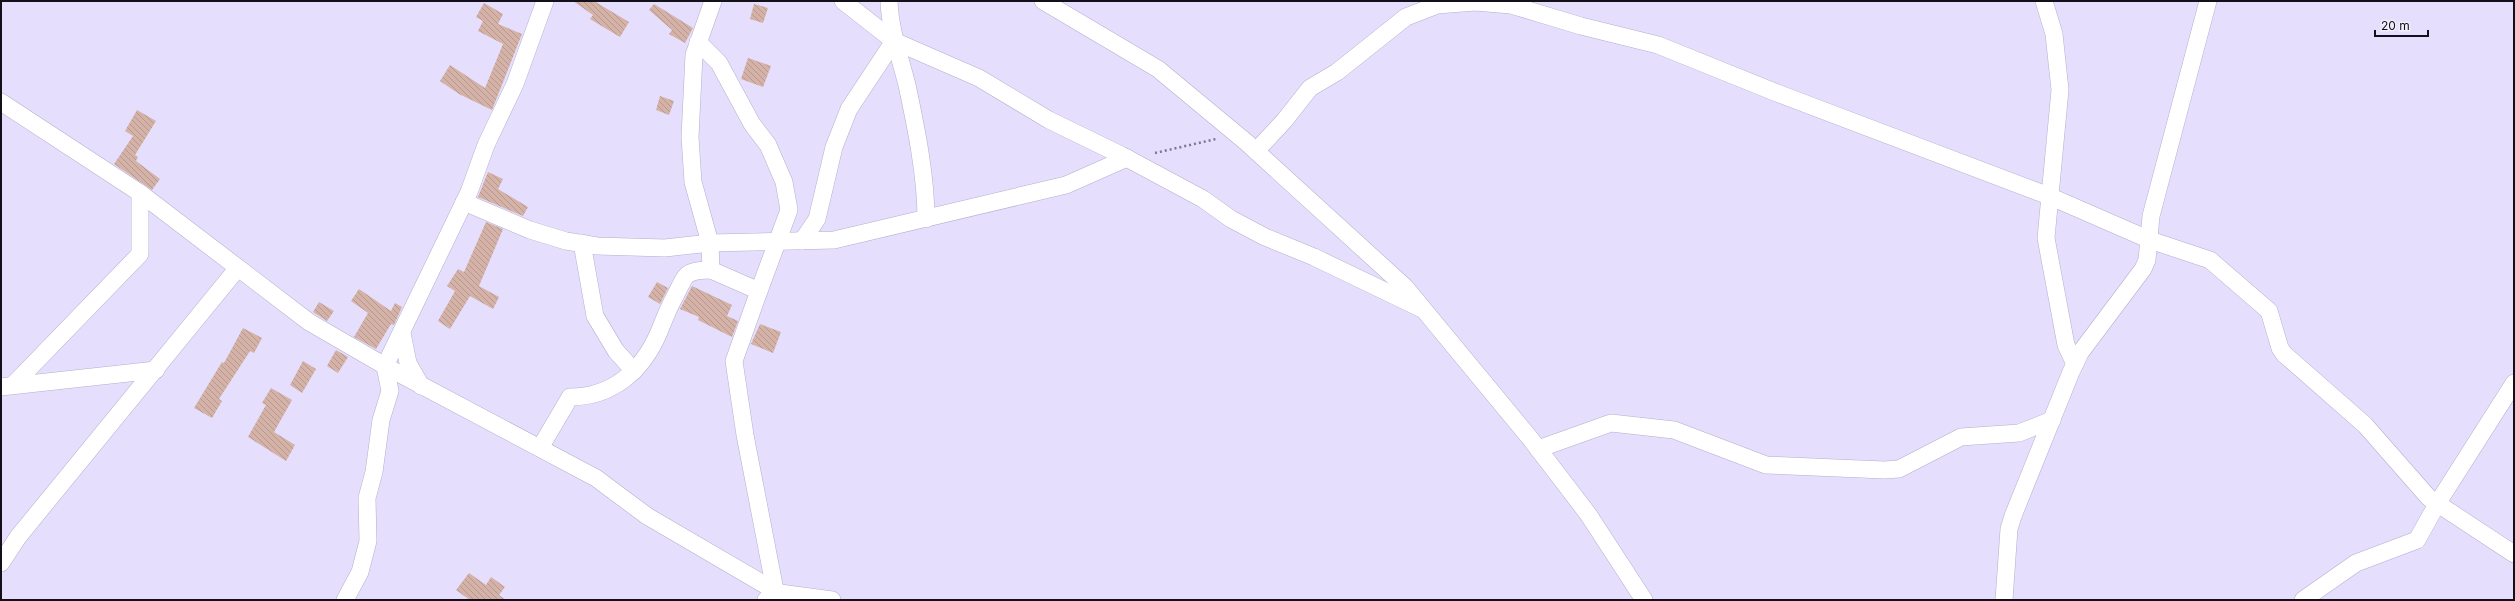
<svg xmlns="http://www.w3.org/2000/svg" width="2515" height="601" font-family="Inter,sans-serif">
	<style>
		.building { fill: url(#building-back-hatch) }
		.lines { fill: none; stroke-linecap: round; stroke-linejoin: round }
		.street-casing { stroke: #b5aecc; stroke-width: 18 }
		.path { stroke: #7c778c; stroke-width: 2.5; stroke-dasharray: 2 3; stroke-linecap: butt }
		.street { stroke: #fff; stroke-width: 17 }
	</style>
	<defs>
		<pattern id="building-back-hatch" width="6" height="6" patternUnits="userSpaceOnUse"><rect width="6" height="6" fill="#d5b2a7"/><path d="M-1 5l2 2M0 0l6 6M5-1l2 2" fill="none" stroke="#b6988f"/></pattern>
	</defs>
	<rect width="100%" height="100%" fill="#e5defd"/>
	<g class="building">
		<path d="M573 1H594L629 22 620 37 590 19 593 15Z"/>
		<path d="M484 3 503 14 498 24 522 34 492 110 459 94 440 81 450 65 485 88 503 44 478 31 483 21 476 17Z"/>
		<path d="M654 4 693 28 685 43 669 34 672 30 649 10Z"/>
		<path d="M754 4 768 8 763 23 750 19Z"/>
		<path d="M748 58 771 66 763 87 741 79Z"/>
		<path d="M660 96 674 101 669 115 656 110Z"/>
		<path d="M137 110 156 121 135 155 138 157 136 161 160 179 152 190 114 164 133 136 125 131Z"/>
		<path d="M488 172 503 179 498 189 528 207 523 216 478 197Z"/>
		<path d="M486 222 503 229 479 286 499 297 493 309 470 296 450 329 438 321 455 291 447 286 458 269 464 272Z"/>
		<path d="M657 282 668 288 660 304 648 297Z"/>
		<path d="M692 286 732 305 727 316 738 321 732 337 698 320 699 317 680 309Z"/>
		<path d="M359 289 391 311 395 303 402 307 394 325 391 324 376 349 354 337 368 313 351 301Z"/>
		<path d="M319 302 334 311 327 321 313 312Z"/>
		<path d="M760 324 781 332 773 353 751 344Z"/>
		<path d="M243 328 262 338 254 353 250 351 219 399 222 401 212 418 194 408 222 362 224 363Z"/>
		<path d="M336 350 348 357 338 373 327 366Z"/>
		<path d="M303 361 316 369 302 393 290 385Z"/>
		<path d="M271 388 292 400 274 432 295 445 286 461 248 437 266 405 262 403Z"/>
		<path d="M469 573 486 585 491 577 505 587 499 595 506 600H470L456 590Z"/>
	</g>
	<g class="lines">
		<g class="street-casing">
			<g id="street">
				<path d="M713 1 694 55 690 137 693 182 710 243 711 270 759 291 734 361 745 435 775 590 766 600"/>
				<path d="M843 1 894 41 979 78 1049 120 1121 155 1203 199 1231 219 1265 237 1314 257 1420 308"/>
				<path d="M889 1C890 30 900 57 907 85 916 127 926 176 926 219"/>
				<path d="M1043 1 1158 69 1246 142 1405 287 1529 437 1588 514 1644 600"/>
				<path d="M2044 1 2054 34 2060 90 2046 238 2066 345 2075 364"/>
				<path d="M698 42 719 63 752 124 768 145 784 182 789 210 759 291"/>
				<path d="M1 102 140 193 309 322 385 366 596 478 647 516 765 585 780 593 832 600"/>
				<path d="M1256 151 1284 121 1310 88 1337 72 1406 17 1437 5 1475 2 1511 5 1581 26 1658 45 1777 93 2049 196 2150 240 2210 260 2269 311 2280 348 2284 354 2365 425 2429 498 2514 554"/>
				<path d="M464 202 530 230 566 241 597 246 665 248 710 243 834 240 1066 185 1127 158"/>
				<path d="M802 241 817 219 834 147 849 109 894 41"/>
				<path d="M582 243 595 316 616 351 634 371"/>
				<path d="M402 333 408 363 421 386"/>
				<path d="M14 384 140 254V193"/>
				<path d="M1 387 156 370"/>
				<path d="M540 448 570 397C613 397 643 370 659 332 664 320 668 309 674 298 678 291 682 280 687 275 693 270 704 270 711 270"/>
				<path d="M1538 449 1611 423 1674 430 1766 465 1884 470 1899 469 1961 437 2019 433 2052 420"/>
				<path d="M1 563 18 537 237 269"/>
				<path d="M345 600 360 572 368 541 367 498 374 472 381 420 390 391 385 366 469 192 486 145 515 84 545 1"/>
				<path d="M2004 600 2009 529 2013 516 2071 372 2080 353 2143 269 2147 260 2151 216 2208 1"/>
				<path d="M2303 600 2356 563 2417 540 2437 504 2514 383"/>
			</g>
		</g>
		<path class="path" d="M1155 153 1216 139"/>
		<use href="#street" class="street"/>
	</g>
	<rect width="2515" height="601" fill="none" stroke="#13101b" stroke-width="4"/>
	<path d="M2375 30v6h53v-6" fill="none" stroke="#13101b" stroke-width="2"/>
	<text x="2381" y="30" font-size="12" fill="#13101b" stroke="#f1eefb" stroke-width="3" paint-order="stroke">20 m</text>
</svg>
